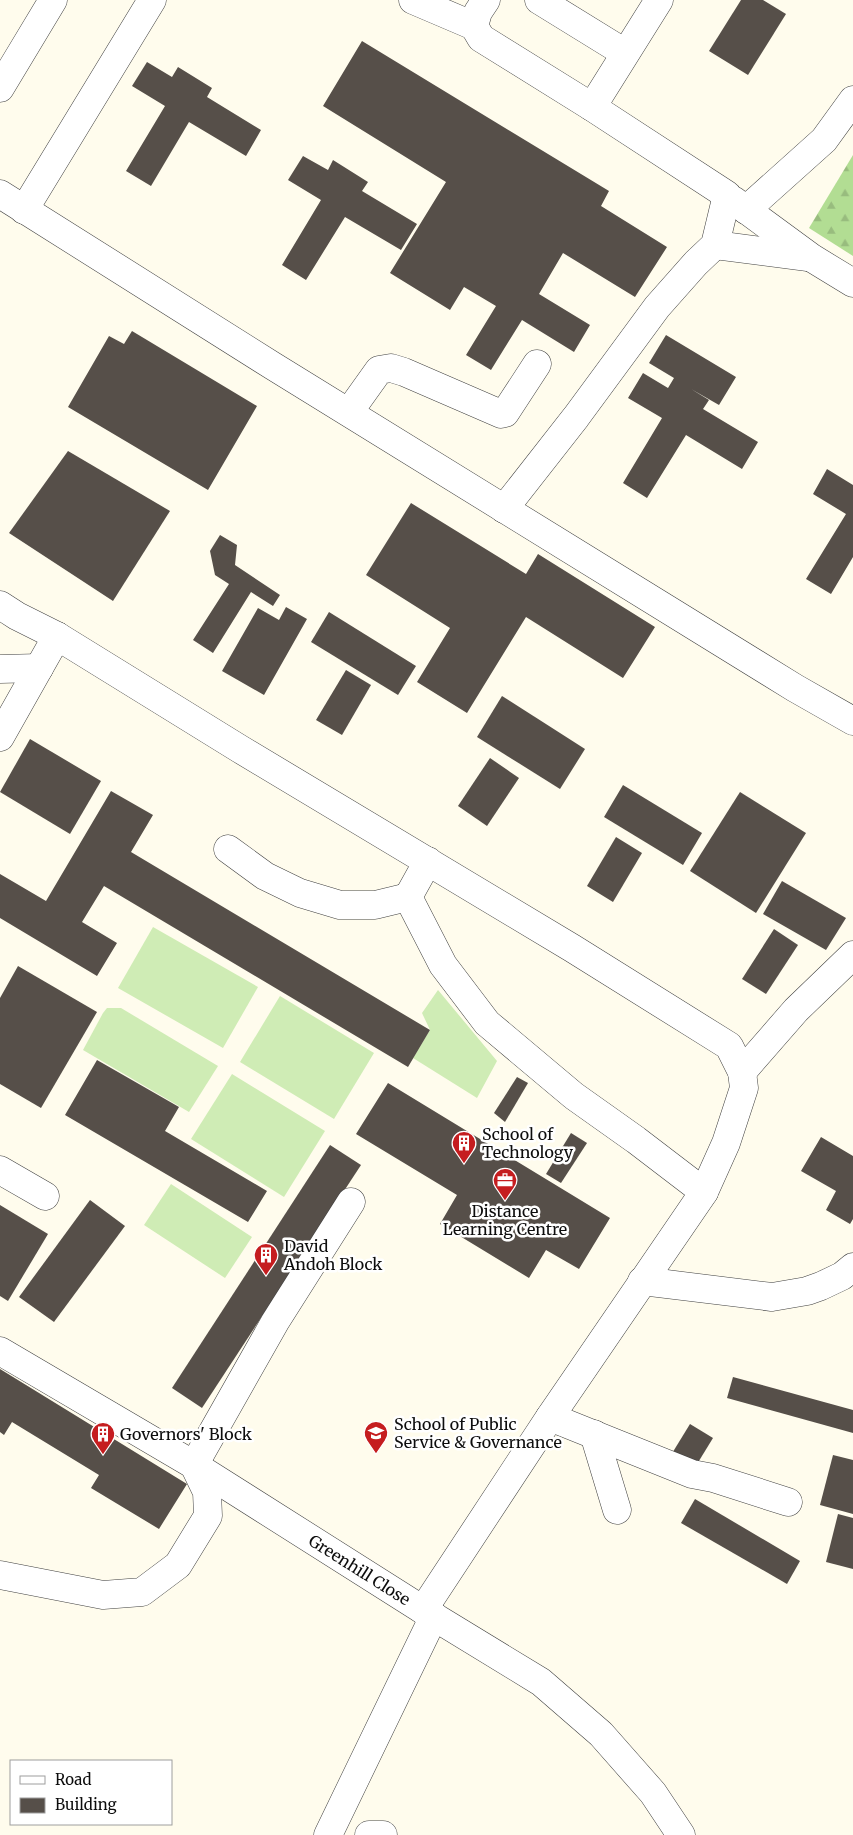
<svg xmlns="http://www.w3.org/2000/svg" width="853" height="1835" font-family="Merriweather,serif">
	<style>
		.grass { fill: #cfecb5 }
		.forest { fill: url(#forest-firs) }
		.building { fill: #564f49 }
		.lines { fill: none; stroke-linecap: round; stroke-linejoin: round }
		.minor-casing { stroke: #404040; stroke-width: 29 }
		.minor { stroke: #fff; stroke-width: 28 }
		.labels { text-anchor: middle; stroke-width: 5; stroke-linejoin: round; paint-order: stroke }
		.poi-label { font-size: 16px; fill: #0d0d0d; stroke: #fff; text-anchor: start }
		.street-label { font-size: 16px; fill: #0d0d0d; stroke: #fff }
	</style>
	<defs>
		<pattern id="forest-firs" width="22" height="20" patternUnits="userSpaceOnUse" patternTransform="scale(1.25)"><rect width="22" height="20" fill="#b2dd93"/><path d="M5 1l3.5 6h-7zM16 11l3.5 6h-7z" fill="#98bc7e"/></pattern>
	</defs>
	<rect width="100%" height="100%" fill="#fffced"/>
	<g class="grass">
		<path d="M153 927 258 987 223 1048 118 988Z"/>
		<path d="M438 990 497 1061 477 1098 413 1058 430 1030 422 1013Z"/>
		<path d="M280 996 374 1053 334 1119 240 1062Z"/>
		<path d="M107 1008H121L218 1066 189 1112 83 1050 103 1013Z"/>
		<path d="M232 1074 325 1131 284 1197 191 1139Z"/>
		<path d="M171 1184 252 1237 225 1278 144 1225Z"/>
	</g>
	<path class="forest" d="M853 155V256L809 228Z"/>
	<g class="building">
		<path d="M741 0H763L786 14 748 75 709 51Z"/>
		<path d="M362 41 609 191 601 206 667 247 635 297 563 253 539 294 590 325 574 352 522 320 491 370 466 355 496 306 464 287 450 310 390 273 446 182 323 106Z"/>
		<path d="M147 62 172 77 178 67 212 88 207 97 261 130 246 156 189 122 151 186 126 171 165 106 132 86Z"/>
		<path d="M303 156 328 170 333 160 368 182 362 191 417 224 401 250 345 217 306 280 282 265 321 200 288 180Z"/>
		<path d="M132 331 257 406 208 490 68 407 109 336 124 344Z"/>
		<path d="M666 335 736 377 719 405 691 389 709 400 703 409 758 442 742 469 686 435 647 498 623 483 662 418 628 398 643 373 668 388 674 378 649 363Z"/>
		<path d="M68 451 170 511 113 601 9 533Z"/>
		<path d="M827 469 853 485V557L831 594 806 579 846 514 813 494Z"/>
		<path d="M411 503 526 574 538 554 655 627 623 678 526 617 467 713 417 682 450 628 366 575Z"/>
		<path d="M220 535 237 545 235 565 280 595 273 606 251 592 213 653 193 640 229 584 215 575 210 551Z"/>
		<path d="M286 607 307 619 264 695 222 671 258 608 279 620Z"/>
		<path d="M329 612 416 666 398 695 311 642Z"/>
		<path d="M346 670 371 685 342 735 316 720Z"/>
		<path d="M502 696 585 749 560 789 477 737Z"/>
		<path d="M30 739 101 781 70 834 0 792Z"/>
		<path d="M490 758 519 778 487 826 458 806Z"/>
		<path d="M623 785 702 833 683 865 604 817Z"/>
		<path d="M111 791 153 815 131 852 430 1030 408 1067 104 886 82 922 117 943 97 976 0 918V874L46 901Z"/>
		<path d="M740 792 806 833 756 913 690 871Z"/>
		<path d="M616 837 642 853 613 902 587 886Z"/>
		<path d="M782 881 846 918 826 950 763 914Z"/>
		<path d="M774 929 798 945 766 994 742 979Z"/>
		<path d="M18 966 97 1012 41 1108 0 1084V998Z"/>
		<path d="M97 1060 179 1107 165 1131 267 1191 248 1222 65 1115Z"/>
		<path d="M517 1077 528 1083 505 1122 494 1113Z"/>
		<path d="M388 1083 610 1218 579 1269 546 1250 529 1278 440 1224 457 1195 356 1134Z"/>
		<path d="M571 1133 587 1143 561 1183 546 1174Z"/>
		<path d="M821 1137 853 1156V1219L850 1224 826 1210 836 1191 801 1171Z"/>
		<path d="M330 1145 361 1165 202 1408 172 1388Z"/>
		<path d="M90 1200 125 1226 54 1322 19 1297Z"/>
		<path d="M0 1205 48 1234 8 1301 0 1296Z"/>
		<path d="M0 1369 187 1484 159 1529 91 1488 99 1475 12 1422 4 1435 0 1432Z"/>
		<path d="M733 1377 853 1410V1433L727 1398Z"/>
		<path d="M690 1424 713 1438 694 1469 671 1455Z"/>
		<path d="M833 1455 853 1460V1514L820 1505Z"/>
		<path d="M695 1499 800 1561 787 1584 681 1523Z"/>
		<path d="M838 1514 853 1518V1569L826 1562Z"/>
	</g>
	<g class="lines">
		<g class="minor-casing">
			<g id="minor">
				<path d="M413 0 474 26"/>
				<path d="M486 0 478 12 474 26 481 38 592 107 727 195 715 245 696 263 657 307 576 417 504 509"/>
				<path d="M539 0 625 53"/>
				<path d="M0 88 53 0"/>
				<path d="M592 107 659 0"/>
				<path d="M0 194 273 366 795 688 853 721"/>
				<path d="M733 200 812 258 853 283"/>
				<path d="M24 210 152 0"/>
				<path d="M746 210 824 140 853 100"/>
				<path d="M715 245 808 257"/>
				<path d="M349 412 379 370 391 368 404 372 501 414 505 413 537 364"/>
				<path d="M0 605 17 616 57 636 240 749 572 948 729 1046 742 1072 744 1088 726 1143 704 1192 550 1417 423 1610"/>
				<path d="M0 669 39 668"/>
				<path d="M0 737 57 636"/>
				<path d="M228 849 265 876 300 893 340 905H375L408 897"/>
				<path d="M428 861 408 897 443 965 487 1023 574 1096 636 1140 704 1192"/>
				<path d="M742 1072 796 1010 853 955"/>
				<path d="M0 1170 45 1196"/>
				<path d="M642 1281 772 1297 807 1291 821 1286 842 1276 853 1267"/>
				<path id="s1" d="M0 1351 194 1465 423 1610 541 1682 601 1734 653 1793 681 1835"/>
				<path d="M550 1417 692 1474 713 1478 788 1502"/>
				<path d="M594 1434 617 1510"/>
				<path d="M194 1465 275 1322 351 1202"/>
				<path d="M0 1575 103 1595 142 1592 178 1565 208 1516 207 1492 194 1465"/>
				<path d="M328 1835 434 1616"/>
				<path d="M369 1835H383"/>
			</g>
		</g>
		<use href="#minor" class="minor"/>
	</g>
	<defs>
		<g id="building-pin" transform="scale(1.25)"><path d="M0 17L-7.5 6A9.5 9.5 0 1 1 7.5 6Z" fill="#c51d1f" stroke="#fff"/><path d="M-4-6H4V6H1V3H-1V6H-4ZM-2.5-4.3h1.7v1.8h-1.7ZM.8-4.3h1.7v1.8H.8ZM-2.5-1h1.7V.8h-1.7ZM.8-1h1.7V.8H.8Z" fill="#fff"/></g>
		<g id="office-pin" transform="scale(1.25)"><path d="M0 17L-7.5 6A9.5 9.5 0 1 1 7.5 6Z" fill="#c51d1f" stroke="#fff"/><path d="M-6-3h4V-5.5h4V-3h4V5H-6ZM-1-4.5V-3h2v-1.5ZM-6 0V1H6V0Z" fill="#fff"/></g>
		<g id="school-pin" transform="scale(1.25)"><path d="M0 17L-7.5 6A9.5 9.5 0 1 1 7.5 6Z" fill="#c51d1f" stroke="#fff"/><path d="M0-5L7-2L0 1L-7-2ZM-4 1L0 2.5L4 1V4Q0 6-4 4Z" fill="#fff"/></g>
	</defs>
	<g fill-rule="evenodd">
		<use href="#building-pin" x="464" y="1143"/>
		<use href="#office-pin" x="505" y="1180"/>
		<use href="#building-pin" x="266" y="1255"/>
		<use href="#school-pin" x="376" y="1433"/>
		<use href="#building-pin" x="103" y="1434"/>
	</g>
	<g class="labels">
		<g class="poi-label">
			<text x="482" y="1140">School of<tspan x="482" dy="18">Technology</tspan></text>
			<text x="505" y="1217" text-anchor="middle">Distance<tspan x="505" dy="18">Learning Centre</tspan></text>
			<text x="284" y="1252">David<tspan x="284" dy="18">Andoh Block</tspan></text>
			<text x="394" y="1430">School of Public<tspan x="394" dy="18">Service &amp; Governance</tspan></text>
			<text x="120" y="1440">Governors' Block</text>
		</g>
		<g class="street-label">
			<text dy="6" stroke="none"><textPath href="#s1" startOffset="421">Greenhill Close</textPath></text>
		</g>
	</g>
	<rect x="10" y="1760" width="162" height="65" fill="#ffffff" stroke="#9e9e9e"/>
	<rect x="20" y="1776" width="25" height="8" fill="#ffffff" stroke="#9e9e9e"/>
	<text x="55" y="1785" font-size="15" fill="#0d0d0d">Road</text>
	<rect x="20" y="1798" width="25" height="15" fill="#564f49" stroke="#9e9e9e"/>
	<text x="55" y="1810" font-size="15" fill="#0d0d0d">Building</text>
</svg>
